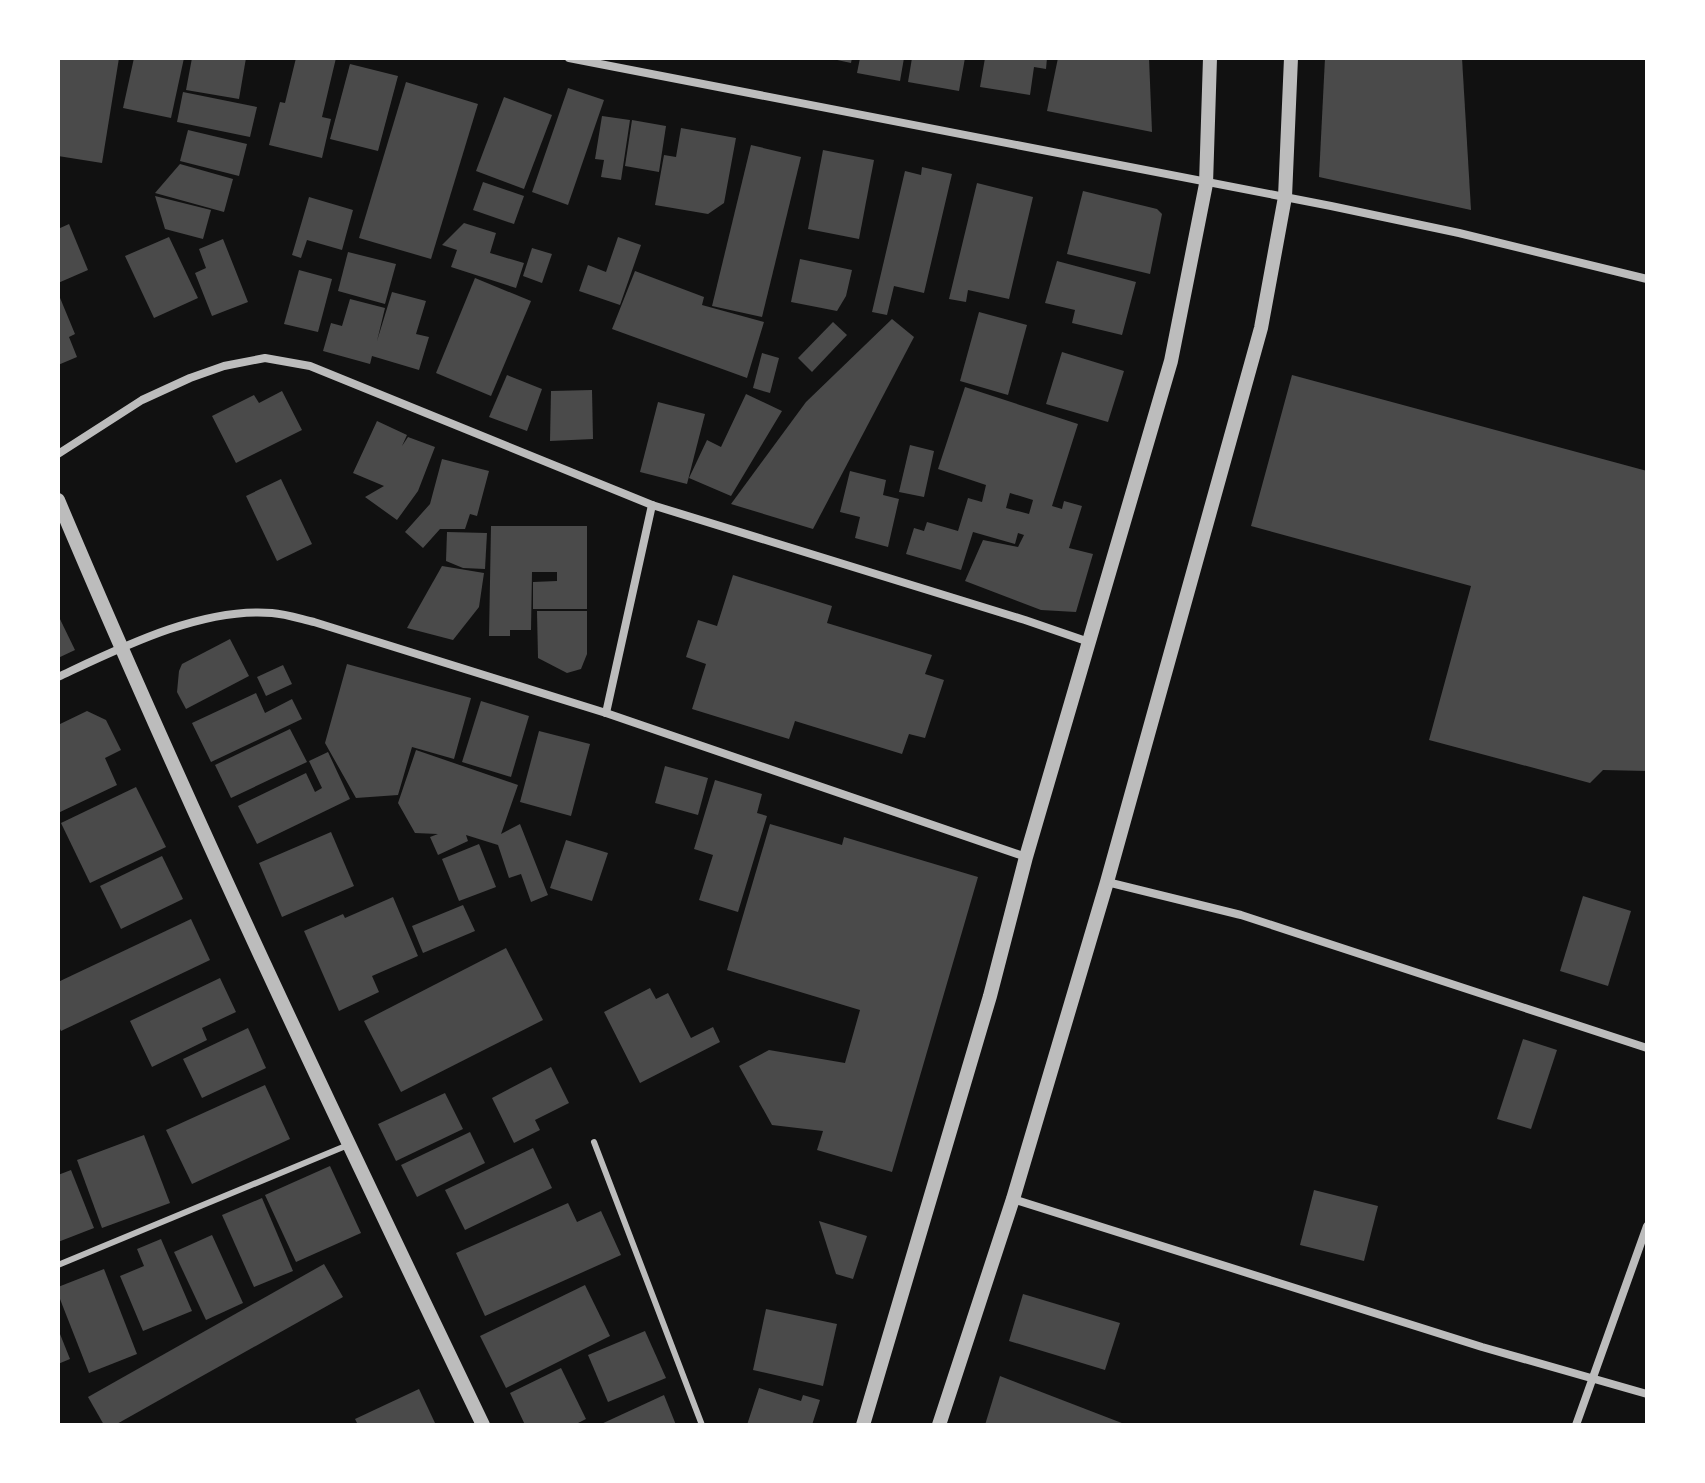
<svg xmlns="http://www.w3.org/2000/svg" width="1705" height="1483" font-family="'DM Sans',sans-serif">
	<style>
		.building { fill: #4a4a4a; fill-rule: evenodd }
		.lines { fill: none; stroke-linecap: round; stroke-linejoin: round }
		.service { stroke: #bcbcbc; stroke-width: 6 }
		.minor { stroke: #bcbcbc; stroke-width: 8 }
		.tertiary { stroke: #bcbcbc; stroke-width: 14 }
	</style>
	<rect width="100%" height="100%" fill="#111"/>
	<g class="building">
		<path d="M58 58H119L102 163 58 156Z"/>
		<path d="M134 58H184L171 118 123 108Z"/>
		<path d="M192 58H246L239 99 186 90Z"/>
		<path d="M296 58H336L322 117 331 119 322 158 269 145 280 102 285 103Z"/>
		<path d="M828 58H852L851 63Z"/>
		<path d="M860 58H904L900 81 857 73Z"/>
		<path d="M912 58H965L959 91 908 82Z"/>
		<path d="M985 58H1047L1046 69 1034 67 1030 95 980 87Z"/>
		<path d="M1058 58H1149L1152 132 1047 111Z"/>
		<path d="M1325 58H1462L1471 210 1319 177Z"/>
		<path d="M350 64 398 76 378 151 330 139Z"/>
		<path d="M406 82 478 104 431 259 359 238Z"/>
		<path d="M568 88 604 100 568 205 532 192Z"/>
		<path d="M183 92 257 107 250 137 177 122Z"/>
		<path d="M504 97 552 115 524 189 476 171Z"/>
		<path d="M602 116 630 120 621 180 601 177 604 160 595 159Z"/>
		<path d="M632 120 666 126 659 172 625 166Z"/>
		<path d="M681 128 736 138 724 203 708 214 655 205 664 155 676 157Z"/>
		<path d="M188 130 247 144 239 176 180 161Z"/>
		<path d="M751 145 801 157 762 317 712 306Z"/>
		<path d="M823 150 874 160 859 239 808 229Z"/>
		<path d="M180 164 233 179 224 212 155 193Z"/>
		<path d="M922 167 952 174 924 293 894 286 887 315 872 312 905 171 921 175Z"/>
		<path d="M483 182 524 196 514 224 473 210Z"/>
		<path d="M977 183 1033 197 1009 299 968 290 966 302 949 299Z"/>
		<path d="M1083 191 1157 209 1162 214 1150 274 1067 254Z"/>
		<path d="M155 196 211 210 203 239 165 229Z"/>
		<path d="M309 197 353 210 342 250 307 240 301 258 292 255Z"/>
		<path d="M464 223 496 233 490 253 524 263 516 288 451 267 457 250 442 245Z"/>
		<path d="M69 224 88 270 58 283V229Z"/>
		<path d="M169 237 198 298 154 318 125 256Z"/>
		<path d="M618 237 641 245 620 305 579 291 588 265 606 272Z"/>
		<path d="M223 239 248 302 212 316 195 273 206 268 199 249Z"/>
		<path d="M532 248 552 254 542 283 523 276Z"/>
		<path d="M348 252 396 264 385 304 338 291Z"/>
		<path d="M800 259 852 270 846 296 837 311 791 302Z"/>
		<path d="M1057 261 1136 282 1122 335 1072 323 1075 310 1045 303Z"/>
		<path d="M299 270 332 279 318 332 284 324Z"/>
		<path d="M635 271 704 297 702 305 764 322 747 378 612 329Z"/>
		<path d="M475 278 531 301 491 396 436 373Z"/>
		<path d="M392 292 426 301 416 334 429 337 419 370 372 356 370 364 323 351 331 323 342 326 350 299 385 308 377 341Z"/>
		<path d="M58 293 75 334 69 337 77 357 58 365Z"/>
		<path d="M979 312 1027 325 1008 395 960 381Z"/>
		<path d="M892 319 914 337 813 529 731 504 806 402Z"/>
		<path d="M833 322 847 335 812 372 798 358Z"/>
		<path d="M1062 352 1124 371 1108 422 1046 404Z"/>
		<path d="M762 353 779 358 770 393 753 388Z"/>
		<path d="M507 375 542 389 527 431 489 417Z"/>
		<path d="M1292 375 1647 471V771L1603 770 1590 783 1429 740 1471 586 1251 526Z"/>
		<path d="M965 387 1078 424 1052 506 1062 509 1064 501 1082 506 1069 548 1093 554 1076 612 1041 610 965 581 983 540 1018 547 1024 535 1018 533 1015 544 973 532 961 570 906 554 914 528 924 531 927 522 958 531 968 498 982 502 986 485 938 469ZM1010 493 1033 500 1029 514 1006 508Z"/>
		<path d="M592 390 593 439 550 441 551 391Z"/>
		<path d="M282 391 302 430 236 463 212 416 254 395 259 403Z"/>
		<path d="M746 394 782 411 731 496 689 478 707 440 721 447Z"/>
		<path d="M658 402 705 414 687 484 640 472Z"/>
		<path d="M377 421 407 435 402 446 408 437 435 447 418 491 397 520 365 497 384 486 353 473Z"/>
		<path d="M910 445 934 451 924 497 899 492Z"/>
		<path d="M442 459 489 471 477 516 470 514 465 529H440L423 548 405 532 430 504Z"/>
		<path d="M850 471 886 480 883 495 899 499 888 547 855 538 860 517 840 512Z"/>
		<path d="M281 479 312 544 277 561 246 496Z"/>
		<path d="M491 526H587V609H533V582L557 581V572H532L531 630H510V636H489Z"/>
		<path d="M447 532 487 533 485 569 463 568 446 561Z"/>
		<path d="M442 566 484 573 479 607 453 640 407 628Z"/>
		<path d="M733 575 832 606 827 623 932 655 925 674 944 680 925 738 909 734 902 754 795 721 789 739 692 709 706 664 686 657 698 620 717 626Z"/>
		<path d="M537 611H587V654L581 669 567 673 538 658Z"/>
		<path d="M58 615 75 650 58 658Z"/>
		<path d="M230 639 249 676 186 709 177 692 179 671 182 664Z"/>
		<path d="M347 664 471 698 454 759 412 747 398 795 356 798 325 743Z"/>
		<path d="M283 665 292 684 266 696 257 677Z"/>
		<path d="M256 693 265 713 292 699 302 719 211 762 192 723Z"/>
		<path d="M481 701 529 716 511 777 462 762Z"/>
		<path d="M87 711 106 720 121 750 105 758 117 785 58 813V725Z"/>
		<path d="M290 729 307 762 231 798 215 765Z"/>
		<path d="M539 731 590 744 571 816 520 802Z"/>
		<path d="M416 750 518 785 501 834 520 824 548 895 531 902 521 874 509 878 498 845 466 835 468 841 438 855 430 837 438 834 415 833 398 803Z"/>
		<path d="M328 752 350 799 257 844 238 806 306 773 315 792 322 788 309 761Z"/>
		<path d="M665 766 708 778 698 815 655 803Z"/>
		<path d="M715 780 762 794 757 813 767 816 738 912 699 900 713 855 694 849Z"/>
		<path d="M136 787 166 847 90 883 61 823Z"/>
		<path d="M770 824 842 845 844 837 978 877 892 1172 817 1150 823 1131 772 1125 739 1066 769 1050 845 1063 860 1010 727 970Z"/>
		<path d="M331 832 354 886 282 917 259 863Z"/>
		<path d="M566 840 608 853 592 901 550 888Z"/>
		<path d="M479 844 496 887 459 901 442 859Z"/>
		<path d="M162 856 183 899 121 929 100 886Z"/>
		<path d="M1583 896 1631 911 1608 986 1560 971Z"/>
		<path d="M393 897 418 956 372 976 379 992 339 1011 304 931 343 914 345 918Z"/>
		<path d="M463 905 475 931 423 953 412 926Z"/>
		<path d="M191 919 210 960 61 1031 58 1025V982Z"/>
		<path d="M506 948 543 1020 401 1092 364 1021Z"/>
		<path d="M220 978 236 1012 202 1028 207 1040 152 1067 130 1021Z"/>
		<path d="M650 988 656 999 668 993 691 1038 713 1027 720 1042 640 1083 604 1012Z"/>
		<path d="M248 1028 266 1068 202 1098 183 1059Z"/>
		<path d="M1523 1039 1557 1050 1531 1129 1497 1119Z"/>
		<path d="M551 1067 569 1103 535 1120 540 1130 514 1143 492 1098Z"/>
		<path d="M265 1085 290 1139 192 1184 166 1130Z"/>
		<path d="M445 1093 463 1129 396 1161 378 1124Z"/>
		<path d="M470 1132 485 1163 417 1197 401 1165Z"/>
		<path d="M144 1135 170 1203 102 1228 77 1160Z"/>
		<path d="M533 1148 552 1188 465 1230 445 1190Z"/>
		<path d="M330 1166 361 1233 296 1262 265 1195Z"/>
		<path d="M71 1170 94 1228 58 1242V1175Z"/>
		<path d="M1314 1190 1378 1206 1364 1261 1300 1245Z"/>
		<path d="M262 1198 293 1271 254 1287 222 1215Z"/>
		<path d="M568 1203 577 1222 601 1211 621 1255 485 1316 456 1253Z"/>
		<path d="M819 1221 867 1236 853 1279 836 1274Z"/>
		<path d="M212 1235 243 1303 206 1320 174 1252Z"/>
		<path d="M161 1239 192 1311 143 1331 120 1276 144 1266 137 1249Z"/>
		<path d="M324 1264 343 1297 115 1425H104L88 1397Z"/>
		<path d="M104 1269 137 1354 89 1373 58 1294V1287Z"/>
		<path d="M585 1285 610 1336 506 1388 480 1336Z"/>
		<path d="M1023 1294 1120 1323 1105 1370 1009 1341Z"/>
		<path d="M766 1309 837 1324 823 1386 753 1370Z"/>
		<path d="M58 1329 70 1359 58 1364Z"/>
		<path d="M645 1331 666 1378 608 1402 588 1355Z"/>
		<path d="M561 1368 586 1419 574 1425H525L510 1393Z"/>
		<path d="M1000 1376 1127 1425H985Z"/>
		<path d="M759 1388 801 1401 803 1395 820 1400 812 1425H747Z"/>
		<path d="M419 1389 435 1423 358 1425 355 1419Z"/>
		<path d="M664 1395 676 1425H599Z"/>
	</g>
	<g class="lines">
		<g class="service">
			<path d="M594 1142 702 1425"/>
			<path d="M58 1265 348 1145"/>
		</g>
		<g class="minor">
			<path d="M569 58 1331 206 1459 233 1647 279"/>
			<path d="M58 454 142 400 190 378 224 366 265 358 310 366 652 505 1025 620 1089 642"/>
			<path d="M58 677C120 648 201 607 272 613 286 614 301 619 314 622L606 713 1026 857"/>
			<path d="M606 713 652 505"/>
			<path d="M1107 882 1241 915 1647 1048"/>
			<path d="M1013 1199 1482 1347 1647 1394"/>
			<path d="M1576 1425 1647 1226"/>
		</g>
		<g class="tertiary">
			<path d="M58 500C190 813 336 1119 483 1425"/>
			<path d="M863 1425 990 996 1026 857 1171 361 1206 184 1210 58"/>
			<path d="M939 1425 1013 1199 1107 882 1261 328 1285 197 1291 58"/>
		</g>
	</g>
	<rect width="1705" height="1483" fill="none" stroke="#ffffff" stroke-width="120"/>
</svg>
